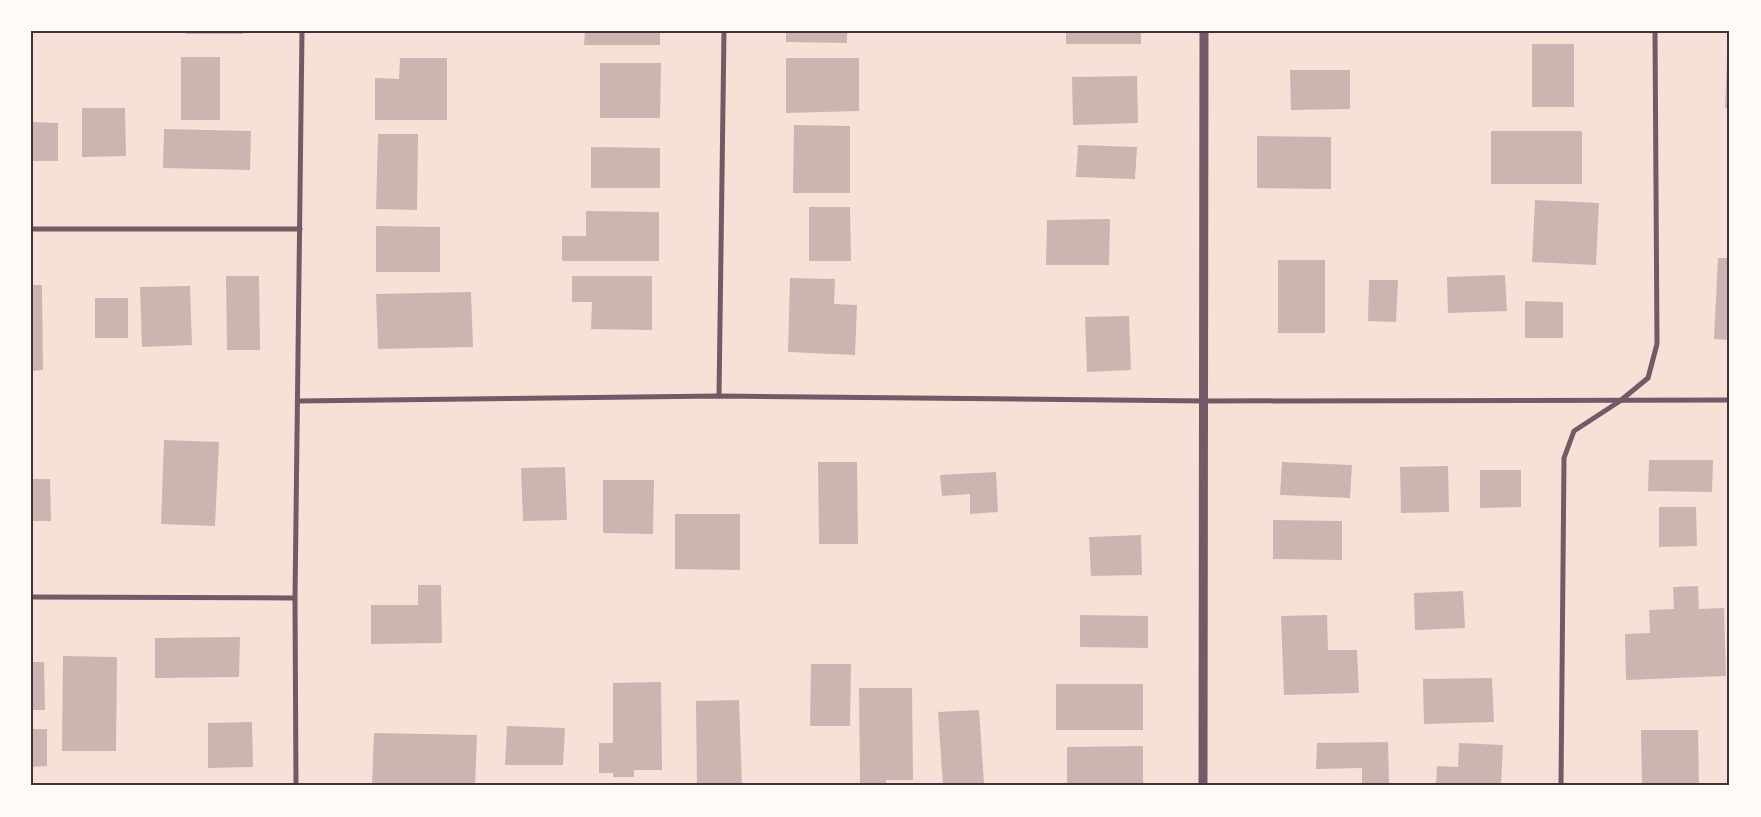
<svg xmlns="http://www.w3.org/2000/svg" width="1761" height="817" font-family="'IBM Plex Sans',sans-serif">
	<style>
		.building { fill: #ccb4b1 }
		.lines { fill: none; stroke-linecap: round; stroke-linejoin: round }
		.minor { stroke: #755966; stroke-width: 5 }
		.tertiary { stroke: #755966; stroke-width: 9 }
		.neatline { fill: none; stroke: #4a2c40; stroke-width: 2 }
	</style>
	<rect width="100%" height="100%" fill="#f7e1d7"/>
	<g class="building">
		<rect x="186" y="31" width="57" height="3"/>
		<path d="M585 31H660V45H584Z"/>
		<path d="M786 31H847V43L786 42Z"/>
		<rect x="1066" y="31" width="75" height="13"/>
		<rect x="1532" y="44" width="42" height="63"/>
		<rect x="181" y="57" width="39" height="63"/>
		<path d="M400 58H447V120H375V78L399 79Z"/>
		<path d="M786 58H859V111L786 113Z"/>
		<path d="M1727 58H1730V108H1725Z"/>
		<path d="M600 63H661L660 118H600Z"/>
		<path d="M1290 70H1350V109L1291 110Z"/>
		<path d="M1137 76 1138 123 1073 125 1072 77Z"/>
		<path d="M82 108H125L126 156 82 157Z"/>
		<path d="M31 122 58 123V161H31Z"/>
		<path d="M794 125 850 126V193H793Z"/>
		<path d="M164 129 251 131 250 170 163 168Z"/>
		<rect x="1491" y="131" width="91" height="53"/>
		<path d="M378 134H418L417 210 376 209Z"/>
		<path d="M1257 136 1331 137V189L1257 188Z"/>
		<path d="M1078 145 1137 147 1135 179 1076 177Z"/>
		<path d="M591 147 660 148V188H591Z"/>
		<path d="M1535 200 1599 203 1596 265 1532 262Z"/>
		<path d="M809 207H850L851 261H809Z"/>
		<path d="M586 211 659 212V261H562V236H586Z"/>
		<path d="M1110 219 1109 265H1046L1047 220Z"/>
		<path d="M376 226 440 227V272H376Z"/>
		<path d="M1718 258H1730V340L1714 339Z"/>
		<rect x="1278" y="260" width="47" height="73"/>
		<path d="M1505 275 1507 311 1448 313 1447 277Z"/>
		<path d="M226 276H259L260 350H227Z"/>
		<path d="M572 276H652V330L591 329 592 302H572Z"/>
		<path d="M790 278 835 279 834 304 857 305 855 355 788 352Z"/>
		<path d="M1369 280H1398L1396 322 1368 321Z"/>
		<path d="M31 285H42L43 370 31 371Z"/>
		<path d="M190 286 192 345 142 347 140 287Z"/>
		<path d="M471 292 473 347 378 349 376 294Z"/>
		<rect x="95" y="298" width="33" height="40"/>
		<path d="M1525 301 1563 302V338H1525Z"/>
		<path d="M1129 316 1131 370 1087 372 1085 317Z"/>
		<path d="M164 440 219 442 215 526 161 524Z"/>
		<path d="M1649 460H1713L1712 492 1648 491Z"/>
		<path d="M818 462H857L858 544H819Z"/>
		<path d="M1282 462 1352 465 1350 498 1280 495Z"/>
		<path d="M1448 466 1449 512 1401 513 1400 467Z"/>
		<path d="M565 467 567 520 523 521 521 468Z"/>
		<path d="M1480 470H1521V507L1480 508Z"/>
		<path d="M996 472 998 512 970 514V494L942 496 940 475Z"/>
		<path d="M31 479H50L51 521H31Z"/>
		<path d="M603 480H654L653 534 603 533Z"/>
		<path d="M1659 507H1696L1697 546 1659 547Z"/>
		<path d="M675 514H740V570L675 569Z"/>
		<path d="M1273 520 1342 521V560L1273 559Z"/>
		<path d="M1141 535 1142 575 1091 576 1089 537Z"/>
		<path d="M418 585H441L442 643 371 644V605H418Z"/>
		<path d="M1698 586 1699 609 1724 608 1726 676 1626 680 1625 634 1650 633 1649 610 1674 609 1673 587Z"/>
		<path d="M1463 591 1465 628 1415 630 1414 593Z"/>
		<path d="M1080 615 1148 616V648L1080 647Z"/>
		<path d="M1327 615 1328 650H1357L1359 693 1284 695 1281 616Z"/>
		<path d="M240 637 239 677 155 678V638Z"/>
		<path d="M63 656 117 657 116 751H62Z"/>
		<path d="M31 662H44L45 710H31Z"/>
		<path d="M811 664H851L850 726H810Z"/>
		<path d="M1492 678 1494 722 1424 724 1423 679Z"/>
		<path d="M661 682 662 770H634V777H613V773H599V743H613V683Z"/>
		<rect x="1056" y="684" width="87" height="46"/>
		<path d="M859 688H912L913 780H886V783L860 784Z"/>
		<path d="M739 700 742 786H697L696 701Z"/>
		<path d="M979 710 984 784 943 786 938 712Z"/>
		<path d="M252 722 253 767 208 768V723Z"/>
		<path d="M507 726 565 728 563 765H505Z"/>
		<path d="M31 729H47V766L31 767Z"/>
		<path d="M1641 730H1698L1699 786H1642Z"/>
		<path d="M374 733 477 735 475 786H372Z"/>
		<path d="M1388 742 1389 786H1362V768L1316 769 1317 743Z"/>
		<path d="M1459 743 1503 745 1501 786H1436L1437 766 1458 767Z"/>
		<path d="M1143 746V786H1067V747Z"/>
	</g>
	<g class="lines">
		<g class="minor">
			<path d="M31 229H300"/>
			<path d="M719 396 724 31"/>
			<path d="M298 401 719 396 1205 401 1730 400"/>
			<path d="M31 597 295 598"/>
			<path d="M296 786 295 598 302 31"/>
			<path d="M1561 786 1564 458 1574 431 1620 401 1648 378 1657 344 1655 31"/>
		</g>
		<path class="tertiary" d="M1203 786 1204 31"/>
	</g>
	<rect width="1761" height="817" fill="none" stroke="#fffaf5" stroke-width="65"/>
	<rect x="32" y="32" width="1696" height="752" class="neatline"/>
</svg>
